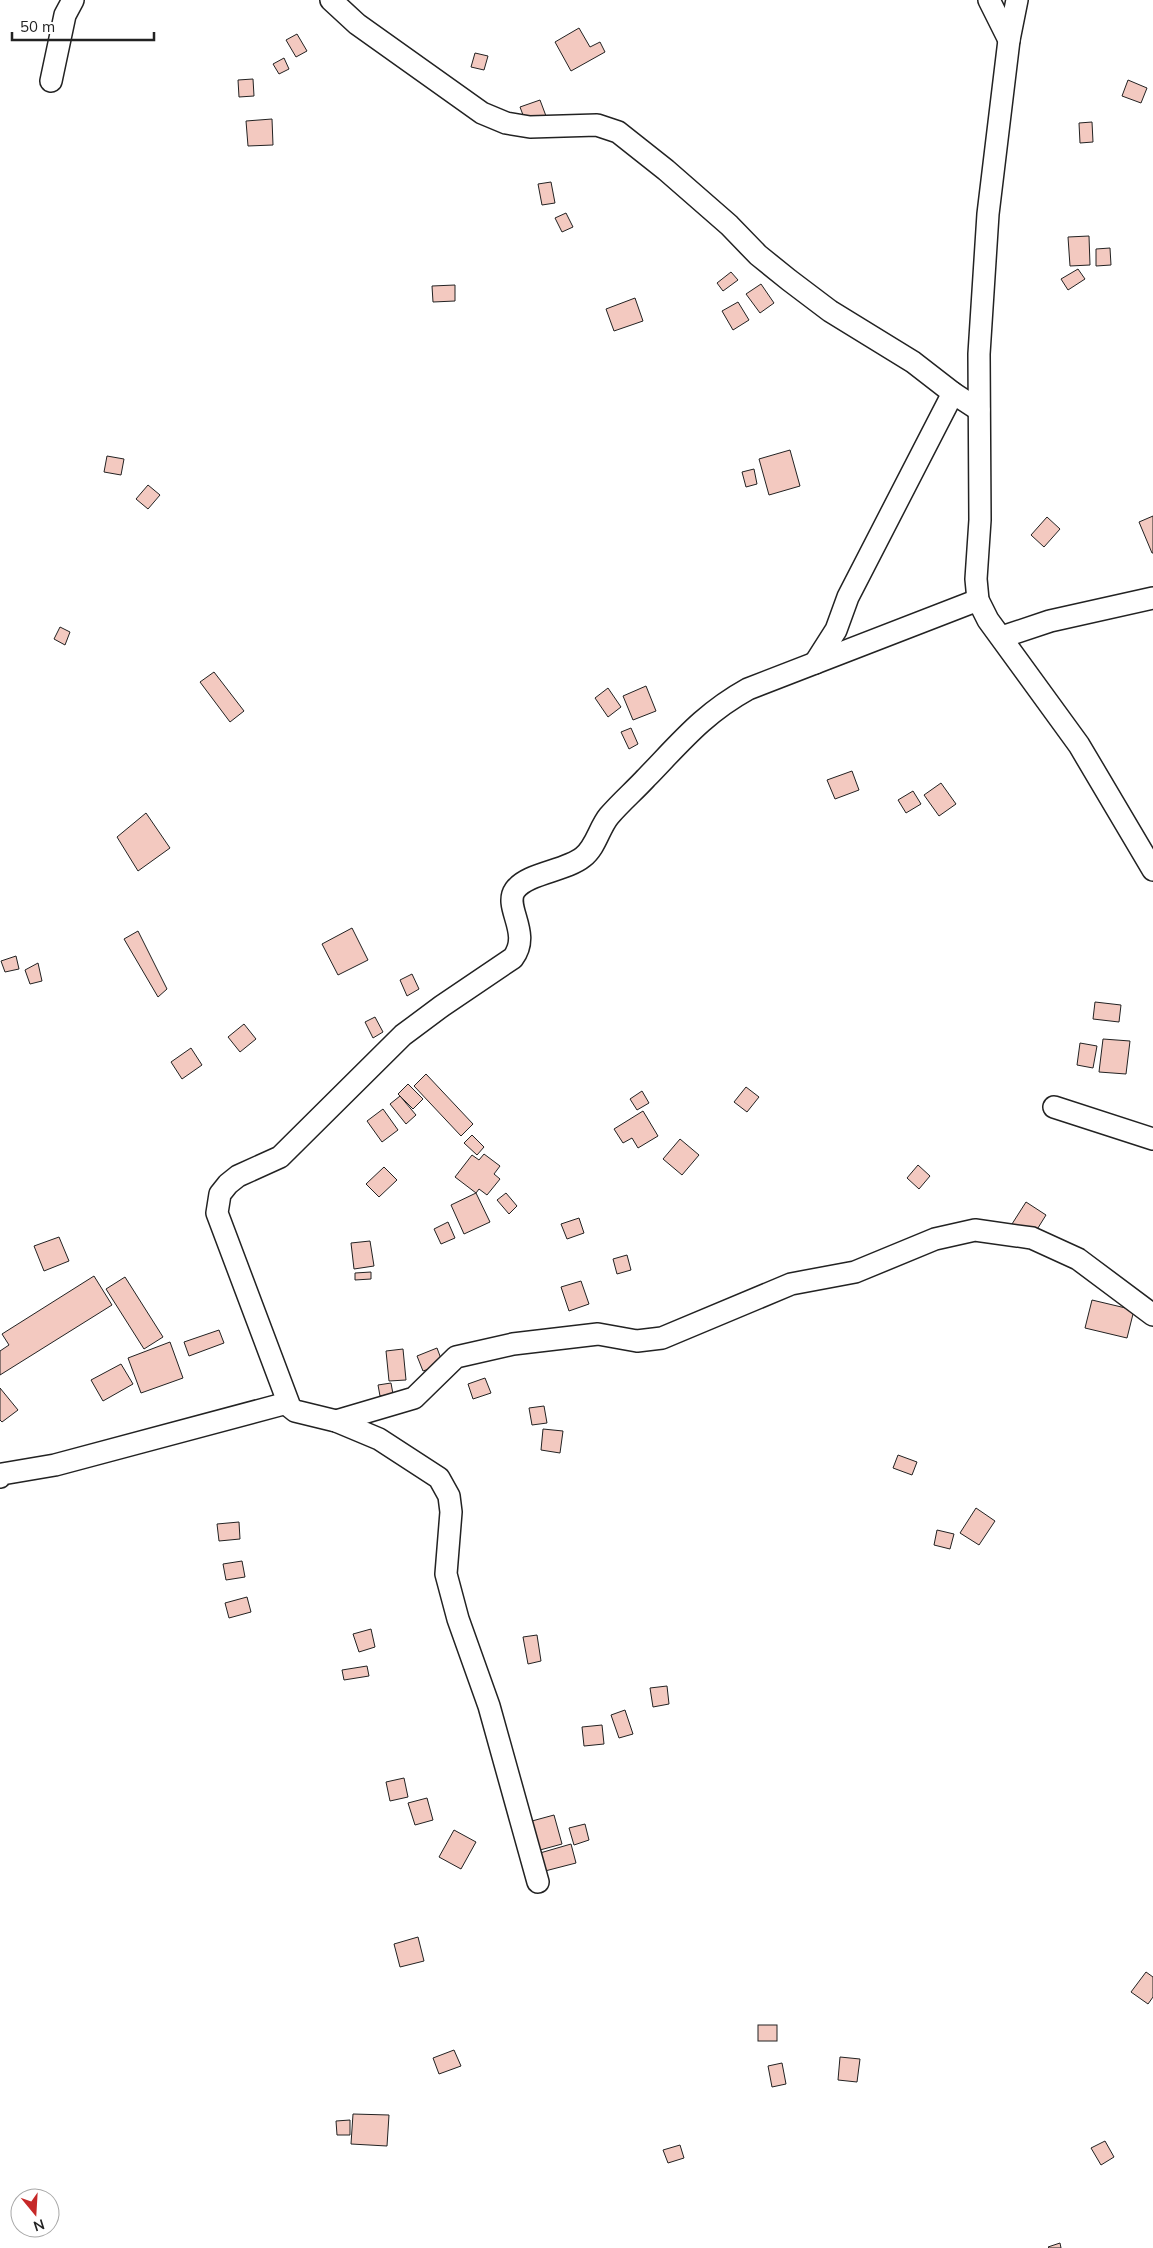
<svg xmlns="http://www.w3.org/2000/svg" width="1153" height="2248" font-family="Mulish,sans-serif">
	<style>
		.building { fill: #f3c9c0; stroke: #222 }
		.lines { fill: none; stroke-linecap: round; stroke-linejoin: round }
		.minor-casing { stroke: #222; stroke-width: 24 }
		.minor { stroke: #fff; stroke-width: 21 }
	</style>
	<rect width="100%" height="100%" fill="#fff"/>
	<g class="building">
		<path d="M579 28 590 47 600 42 605 52 571 71 555 42Z"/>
		<path d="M297 34 307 51 296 57 286 40Z"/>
		<path d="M475 53 488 56 484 70 471 67Z"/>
		<path d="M284 58 289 69 279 74 273 64Z"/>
		<path d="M253 79 254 96 239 97 238 80Z"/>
		<path d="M1128 80 1147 88 1141 103 1122 96Z"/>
		<path d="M540 100 546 116 526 123 520 107Z"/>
		<path d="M272 119 273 145 248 146 246 121Z"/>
		<path d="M1092 122 1093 142 1080 143 1079 123Z"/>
		<path d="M551 182 555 203 542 205 538 184Z"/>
		<path d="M566 213 573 227 562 232 555 218Z"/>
		<path d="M1089 236 1090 265 1070 266 1068 237Z"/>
		<path d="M1110 248 1111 265 1096 266V249Z"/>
		<path d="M1078 269 1085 279 1068 290 1061 279Z"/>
		<path d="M731 272 738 280 723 291 717 283Z"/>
		<path d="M761 284 774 303 760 313 746 294Z"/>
		<path d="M455 285V301L433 302 432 286Z"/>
		<path d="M635 298 643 321 614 331 606 309Z"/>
		<path d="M738 302 749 320 733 330 722 311Z"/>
		<path d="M790 450 800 486 769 495 759 459Z"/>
		<path d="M107 456 124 459 121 475 104 472Z"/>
		<path d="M754 469 757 484 746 487 742 472Z"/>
		<path d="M148 485 160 495 148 509 136 499Z"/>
		<path d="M1153 516V553H1152L1139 522Z"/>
		<path d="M1047 517 1060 529 1044 547 1031 535Z"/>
		<path d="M60 627 70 632 65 645 54 639Z"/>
		<path d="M214 672 244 711 230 722 200 682Z"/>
		<path d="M646 686 656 711 633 720 623 696Z"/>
		<path d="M608 688 621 707 608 717 595 698Z"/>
		<path d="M631 728 638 744 629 749 621 732Z"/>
		<path d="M852 771 859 790 835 799 827 780Z"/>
		<path d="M941 783 956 804 939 816 924 795Z"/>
		<path d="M913 791 921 804 906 813 898 800Z"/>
		<path d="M146 813 170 848 138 871 117 837Z"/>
		<path d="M352 928 368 960 338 975 322 944Z"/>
		<path d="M138 931 167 989 158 997 124 939Z"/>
		<path d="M16 956 19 969 5 972 1 961Z"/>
		<path d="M38 963 42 981 30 984 25 970Z"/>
		<path d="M412 974 419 989 407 996 400 980Z"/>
		<path d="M1095 1002 1121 1005 1119 1022 1093 1019Z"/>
		<path d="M375 1017 383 1032 373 1038 365 1022Z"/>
		<path d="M244 1024 256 1039 240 1052 228 1037Z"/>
		<path d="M1103 1039 1130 1041 1126 1074 1099 1072Z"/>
		<path d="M1080 1043 1097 1046 1093 1068 1077 1065Z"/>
		<path d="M191 1048 202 1065 182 1079 171 1062Z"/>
		<path d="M426 1074 473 1124 461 1136 414 1086Z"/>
		<path d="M408 1084 423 1099 413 1109 398 1094Z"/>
		<path d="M746 1087 759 1097 747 1112 734 1102Z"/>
		<path d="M642 1091 649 1103 637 1110 630 1099Z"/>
		<path d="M400 1096 416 1115 406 1124 390 1104Z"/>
		<path d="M383 1109 398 1130 382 1142 367 1121Z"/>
		<path d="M643 1111 658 1136 638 1148 632 1138 623 1143 614 1129Z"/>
		<path d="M472 1135 484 1147 477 1155 464 1143Z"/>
		<path d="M680 1139 699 1155 682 1175 663 1159Z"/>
		<path d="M484 1154 500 1166 494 1174 500 1179 487 1195 479 1189 476 1193 455 1177 472 1155 479 1160Z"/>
		<path d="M918 1165 930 1176 919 1189 907 1178Z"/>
		<path d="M384 1167 397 1180 379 1197 366 1184Z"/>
		<path d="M476 1193 490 1222 464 1234 451 1205Z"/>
		<path d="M506 1193 517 1206 509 1214 497 1200Z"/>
		<path d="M1026 1202 1046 1215 1033 1236 1012 1224Z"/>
		<path d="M579 1218 584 1233 567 1239 561 1224Z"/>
		<path d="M448 1222 455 1238 441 1244 434 1229Z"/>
		<path d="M59 1237 69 1261 44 1271 34 1246Z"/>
		<path d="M370 1241 374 1266 354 1269 351 1243Z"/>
		<path d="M627 1255 631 1270 617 1274 613 1259Z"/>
		<path d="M371 1272V1279L355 1280V1273Z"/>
		<path d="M94 1276 112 1305 0 1375V1351L9 1345 2 1334Z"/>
		<path d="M125 1277 163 1337 144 1349 106 1289Z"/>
		<path d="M581 1281 589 1304 569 1311 561 1287Z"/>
		<path d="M1092 1300 1134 1310 1127 1338 1085 1328Z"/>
		<path d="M219 1330 224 1343 189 1356 184 1342Z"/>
		<path d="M170 1342 183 1378 141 1393 128 1358Z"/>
		<path d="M437 1348 443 1364 423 1371 417 1356Z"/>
		<path d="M403 1349 406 1380 389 1381 386 1351Z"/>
		<path d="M121 1364 133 1384 103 1401 91 1380Z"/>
		<path d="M485 1378 491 1393 473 1399 468 1384Z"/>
		<path d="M391 1383 393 1394 380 1396 378 1385Z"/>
		<path d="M0 1388 18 1410 2 1422 0 1420Z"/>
		<path d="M544 1406 547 1423 532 1425 529 1408Z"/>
		<path d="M543 1429 563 1431 560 1453 541 1450Z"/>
		<path d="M898 1455 917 1462 912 1475 893 1468Z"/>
		<path d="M976 1508 995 1521 979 1545 960 1533Z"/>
		<path d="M239 1522 240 1539 219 1541 217 1524Z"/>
		<path d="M937 1530 954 1534 950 1549 934 1545Z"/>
		<path d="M242 1561 245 1577 226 1580 223 1564Z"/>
		<path d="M247 1597 251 1612 229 1618 225 1603Z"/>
		<path d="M371 1629 375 1647 359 1652 353 1634Z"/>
		<path d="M537 1635 541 1661 528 1664 523 1637Z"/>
		<path d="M367 1666 369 1676 344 1680 342 1670Z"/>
		<path d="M667 1686 669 1704 653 1707 650 1688Z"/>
		<path d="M625 1710 633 1734 619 1738 611 1715Z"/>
		<path d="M602 1725 604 1744 584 1746 582 1727Z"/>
		<path d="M404 1778 408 1797 390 1801 386 1782Z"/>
		<path d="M427 1798 433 1820 415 1825 408 1803Z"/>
		<path d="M554 1815 562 1844 540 1850 532 1821Z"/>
		<path d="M585 1824 589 1840 574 1845 569 1828Z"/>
		<path d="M454 1830 476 1842 461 1869 439 1857Z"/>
		<path d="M571 1844 576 1863 545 1871 540 1853Z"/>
		<path d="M418 1937 424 1961 400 1967 394 1944Z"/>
		<path d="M1146 1972 1153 1977V1997L1148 2004 1131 1992Z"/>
		<rect x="758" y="2025" width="19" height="16"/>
		<path d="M454 2050 461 2066 439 2074 433 2058Z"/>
		<path d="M840 2057 860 2059 857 2082 838 2080Z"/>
		<path d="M782 2063 786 2084 772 2087 768 2066Z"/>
		<path d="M353 2114 389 2115 387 2146 351 2144Z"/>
		<path d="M350 2120V2135H337L336 2121Z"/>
		<path d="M1105 2141 1114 2157 1101 2165 1091 2148Z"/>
		<path d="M680 2145 684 2158 668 2163 663 2150Z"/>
		<path d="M1060 2243 1061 2248H1049L1048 2247Z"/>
	</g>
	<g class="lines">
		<g class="minor-casing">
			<g id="minor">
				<path d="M331 0 357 24 482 113 506 123 530 127 597 125 618 132 666 170 729 225 758 255 789 280 830 311 913 362 953 393 979 410"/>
				<path d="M989 0 1009 40"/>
				<path d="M1017 0 1009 40 988 214 979 354 980 520 976 579 978 600 988 620 1079 745 1153 870"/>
				<path d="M51 81 65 15 73 0"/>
				<path d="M1002 637 1050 621 1153 598"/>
				<path d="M815 663 836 630 848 597 953 393"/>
				<path d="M1054 1107 1153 1139"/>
				<path d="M336 1421 414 1398 456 1357 513 1344 598 1334 637 1341 662 1338 791 1284 855 1272 935 1239 975 1230 1032 1238 1078 1259 1153 1315"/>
				<path d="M0 1477 2 1474 55 1465 287 1403"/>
				<path d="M538 1882 489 1706 458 1619 446 1574 451 1512 449 1496 439 1478 379 1439 336 1421 295 1411 290 1407 217 1213 220 1194 228 1184 238 1176 280 1157 403 1035 442 1006 513 958C532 933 503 907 515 890 527 873 566 871 583 857 596 847 599 828 609 816 621 802 634 791 646 778 681 742 703 714 748 689L978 600"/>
			</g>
		</g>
		<use href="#minor" class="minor"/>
	</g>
	<g transform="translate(35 2213) rotate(162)"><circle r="24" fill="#ffffff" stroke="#a7a7a7"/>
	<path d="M0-4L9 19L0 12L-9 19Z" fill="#c62828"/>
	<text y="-8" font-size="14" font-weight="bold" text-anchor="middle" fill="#222222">N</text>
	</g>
	<path d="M12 32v8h142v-8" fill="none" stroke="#222222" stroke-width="2.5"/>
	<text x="20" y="32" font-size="15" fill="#222222" stroke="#ffffff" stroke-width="4" paint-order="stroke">50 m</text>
</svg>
